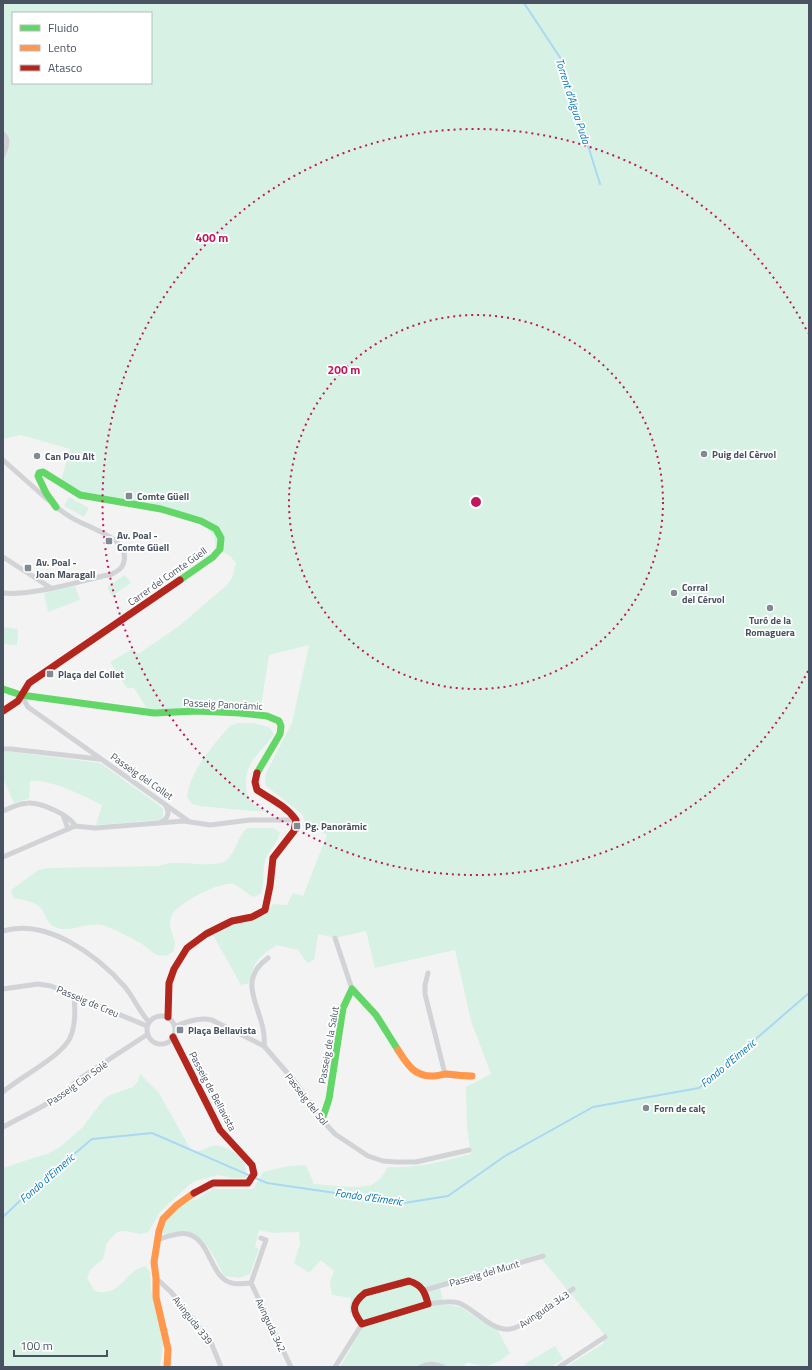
<svg xmlns="http://www.w3.org/2000/svg" width="812" height="1370" font-family="'Titillium Web',sans-serif">
	<style>
		.green { fill: #d7f2e5; fill-rule: evenodd }
		.lines { fill: none; stroke-linecap: round; stroke-linejoin: round }
		.stream { stroke: #aad8f2; stroke-width: 2 }
		.street { stroke: #d1d3d6; stroke-width: 5 }
		.fast { stroke: #63d668; stroke-width: 7 }
		.slow { stroke: #ff974d; stroke-width: 7 }
		.jam { stroke: #b3261e; stroke-width: 7 }
		.ring { fill: none; stroke: #c2185b; stroke-width: 2; stroke-dasharray: 2 4 }
		.poi-dot { fill: #848a94; stroke: #fff; stroke-width: 1.5 }
		.labels { text-anchor: middle; stroke-width: 3.5; stroke-linejoin: round; paint-order: stroke }
		.poi-label { font-size: 10px; font-weight: bold; fill: #485261; stroke: #fff; text-anchor: start }
		.street-label { font-size: 10px; fill: #485261; stroke: #fff }
		.water-label { font-size: 11px; font-style: italic; fill: #0578b7; stroke: #fff }
		.centre { fill: #c2185b; stroke: #fff; stroke-width: 2 }
		.ring-label { font-size: 12px; text-anchor: middle; font-weight: bold; fill: #c2185b; stroke: #fff; stroke-width: 3.5; stroke-linejoin: round; paint-order: stroke }
	</style>
	<rect width="100%" height="100%" fill="#f3f3f3"/>
	<g class="green">
		<path d="M3 3H809V1367H566L604 1343V1334L544 1262 539 1254 439 1284 444 1304 461 1307 483 1322 497 1329 510 1353 500 1361 485 1367 467 1362 463 1367H340L362 1328 349 1312 351 1298 332 1295 330 1282 334 1271 321 1260 309 1273 294 1263 300 1244 299 1232 273 1233 259 1230 255 1247 259 1249 250 1274 240 1278 224 1276C212 1252 199 1220 166 1235L162 1232 165 1221 186 1201 197 1199 213 1189H253L263 1172 288 1166 306 1165 314 1184C326 1185 361 1189 371 1185 377 1183 385 1174 387 1167 416 1169 443 1161 471 1154L467 1128 466 1087 491 1074 471 1021 455 950 375 968 366 931 335 938 318 934 314 960 307 963 298 950 277 945C259 957 254 960 249 983L241 985 213 935C219 932 224 928 230 926 248 920 260 921 273 904L287 905 293 893 303 896 327 835 305 822 302 814 265 785 266 773 292 723 309 645 269 655 260 713 149 712 134 688H127L110 662 132 649 138 654 179 626 226 586 232 578 236 563 230 556 216 549 214 536 207 528 175 510 84 494 61 480 70 449 21 435 3 439ZM13 13H151V83H13Z"/>
		<path d="M69 497 89 508 84 517 64 506Z"/>
		<path d="M125 575 131 583 112 596 107 587Z"/>
		<path d="M75 586 80 600 48 612 44 593Z"/>
		<path d="M3 627 18 629 17 645 3 644Z"/>
		<path d="M237 723H253L269 727 274 734C262 752 245 761 246 785 247 803 253 805 268 811H252L200 806 192 804 187 797C190 771 213 745 230 726Z"/>
		<path d="M3 752H13L100 763 163 808V817L159 820 96 825 102 805C84 796 49 778 30 781L29 799 14 803 3 778Z"/>
		<path d="M247 828H274L280 833C277 844 267 852 265 861 262 872 265 882 261 893L254 897C246 894 240 886 233 884 220 881 178 903 172 915 167 924 173 934 175 942 175 945 174 948 174 951L166 956C153 955 155 954 145 946 138 941 109 926 101 925 85 922 68 935 53 926 47 922 46 916 43 911 37 901 23 900 13 898L11 890 37 871 46 868 159 866C162 865 166 864 169 863 182 861 214 868 225 861 236 853 237 837 247 828Z"/>
		<path d="M140 1074 159 1093 192 1152C200 1152 205 1148 212 1146 224 1144 239 1153 244 1163 246 1167 246 1173 247 1178H232L218 1175 195 1181 189 1185 160 1212 152 1226 148 1232 141 1234 125 1231 117 1232 112 1237 107 1243 103 1259 90 1270 87 1278 95 1291C121 1298 124 1271 145 1266L150 1272 151 1289 163 1344 160 1367H3V1168L33 1158 47 1154 60 1147 82 1128 104 1099 110 1095 133 1087 138 1081Z"/>
		<path d="M555 1346 563 1359 551 1367H526L525 1364Z"/>
	</g>
	<g class="lines">
		<g class="stream">
			<path d="M524 3 561 59 600 184"/>
			<path d="M3 1217 28 1193 92 1139 152 1133 267 1183 404 1203 448 1196 505 1156 593 1107 699 1088 809 993"/>
		</g>
		<g class="street">
			<path d="M3 134C10 140 6 148 3 155"/>
			<path d="M3 460 48 500"/>
			<path d="M3 557 51 588"/>
			<path d="M3 593C33 596 81 581 112 574 118 571 123 568 124 561 130 538 86 527 72 518 66 514 59 510 54 505"/>
			<path d="M21 695 28 707 187 820"/>
			<path d="M3 749H11L99 759"/>
			<path d="M3 811C10 808 20 803 28 803 40 802 70 815 75 826"/>
			<path d="M63 815 68 829"/>
			<path d="M161 822C168 819 170 812 166 806"/>
			<path d="M3 857 75 826 95 828 184 821 210 825 250 820H296"/>
			<path d="M3 931C47 918 97 955 125 987 134 998 139 1011 149 1022"/>
			<path d="M335 938 352 989"/>
			<path d="M428 973 425 985V994L445 1074"/>
			<path d="M3 989 38 984 51 986 147 1026"/>
			<circle cx="161" cy="1030" r="14"/>
			<path d="M175 1026C187 1022 200 1017 212 1020L264 1046 296 1083 322 1120 335 1134 368 1156 383 1161 396 1162H416L469 1150"/>
			<path d="M264 1046C268 1012 232 984 268 958"/>
			<path d="M3 1092C20 1077 61 1057 70 1038 76 1025 75 1009 74 995"/>
			<path d="M3 1127 43 1106 61 1095 79 1079 148 1034"/>
			<path d="M157 1240C166 1237 178 1232 188 1234 211 1240 210 1278 232 1283 238 1285 245 1283 251 1283"/>
			<path d="M156 1278 171 1292 210 1340 221 1367"/>
			<path d="M251 1283 291 1367"/>
			<path d="M251 1283 266 1240 261 1238"/>
			<path d="M425 1290 543 1256"/>
			<path d="M428 1304C438 1303 449 1300 459 1303 475 1309 492 1332 510 1329 526 1327 557 1299 573 1289"/>
			<path d="M335 1367 362 1324"/>
			<path d="M421 1367C428 1363 436 1364 443 1367"/>
			<path d="M559 1367 605 1337"/>
		</g>
		<g class="fast">
			<path d="M56 507 46 493 38 476 39 473 43 472 80 495 161 509 201 521 216 529 221 538 220 549 213 557 180 580"/>
			<path d="M3 689 21 695 154 713 197 711 240 713 267 716 279 721 281 726 280 734 257 773"/>
			<path d="M322 1120 329 1099 343 1008 352 989 376 1015 398 1050"/>
		</g>
		<g class="slow">
			<path d="M398 1050C407 1064 414 1077 434 1076 438 1076 442 1074 447 1074 455 1075 463 1076 472 1076"/>
			<path d="M167 1367 168 1349 156 1297V1278L154 1262 159 1231 163 1219 177 1205 194 1193"/>
		</g>
		<g class="jam">
			<path d="M3 711 18 701 29 683 180 580"/>
			<path d="M168 1017 169 983 174 969 187 948 206 934 232 921 252 917 265 910 270 886 273 858 294 831 296 820C286 806 271 799 257 790L255 782 257 773"/>
			<path d="M173 1037 220 1130 252 1165 254 1174 248 1183H213L194 1193"/>
			<path d="M409 1281C422 1285 425 1292 428 1304L362 1324C352 1311 351 1304 365 1293Z"/>
		</g>
	</g>
	<g class="ring">
		<circle cx="476" cy="502" r="187"/>
		<path d="M808 671A373 373 0 1 1 808 333"/>
	</g>
	<g class="poi-dot">
		<circle cx="704" cy="454" r="4"/>
		<circle cx="37" cy="456" r="4"/>
		<rect x="125" y="492" width="8" height="8" rx="2"/>
		<rect x="105" y="537" width="8" height="8" rx="2"/>
		<rect x="24" y="564" width="8" height="8" rx="2"/>
		<circle cx="674" cy="593" r="4"/>
		<circle cx="770" cy="608" r="4"/>
		<rect x="46" y="670" width="8" height="8" rx="2"/>
		<rect x="293" y="822" width="8" height="8" rx="2"/>
		<rect x="176" y="1026" width="8" height="8" rx="2"/>
		<circle cx="646" cy="1108" r="4"/>
	</g>
	<g class="labels">
		<g class="poi-label">
			<text x="712" y="458">Puig del Cèrvol</text>
			<text x="45" y="460">Can Pou Alt</text>
			<text x="137" y="500">Comte Güell</text>
			<text x="117" y="539">Av. Poal -<tspan x="117" dy="12">Comte Güell</tspan></text>
			<text x="36" y="566">Av. Poal -<tspan x="36" dy="12">Joan Maragall</tspan></text>
			<text x="682" y="591">Corral<tspan x="682" dy="12">del Cérvol</tspan></text>
			<text x="770" y="624" text-anchor="middle">Turó de la<tspan x="770" dy="12">Romaguera</tspan></text>
			<text x="58" y="678">Plaça del Collet</text>
			<text x="305" y="830">Pg. Panoràmic</text>
			<text x="188" y="1034">Plaça Bellavista</text>
			<text x="654" y="1112">Forn de calç</text>
		</g>
		<g class="street-label">
			<text transform="translate(167 576) rotate(-35)" y="4">Carrer del Comte Güell</text>
			<text transform="translate(223 704) rotate(3)" y="4">Passeig Panoràmic</text>
			<text transform="translate(142 776) rotate(35)" y="4">Passeig del Collet</text>
			<text transform="translate(88 1001) rotate(23)" y="4">Passeig de Creu</text>
			<text transform="translate(328 1045) rotate(-80)" y="4">Passeig de la Salut</text>
			<text transform="translate(77 1083) rotate(-35)" y="4">Passeig Can Solé</text>
			<text transform="translate(213 1091) rotate(62)" y="4">Passeig de Bellavista</text>
			<text transform="translate(307 1099) rotate(52)" y="4">Passeig del Sol</text>
			<text transform="translate(484 1273) rotate(-16)" y="4">Passeig del Munt</text>
			<text transform="translate(544 1309) rotate(-34)" y="4">Avinguda 343</text>
			<text transform="translate(193 1320) rotate(52)" y="4">Avinguda 339</text>
			<text transform="translate(271 1325) rotate(65)" y="4">Avinguda 342</text>
		</g>
		<g class="water-label">
			<text transform="translate(573 101) rotate(72)" y="4">Torrent d'Aigua Puda</text>
			<text transform="translate(728 1063) rotate(-40)" y="4">Fondo d'Eimeric</text>
			<text transform="translate(47 1178) rotate(-41)" y="4">Fondo d'Eimeric</text>
			<text transform="translate(369 1197) rotate(8)" y="4">Fondo d'Eimeric</text>
		</g>
	</g>
	<circle cx="476" cy="502" r="6" class="centre"/>
	<g class="ring-label">
		<text x="212" y="242">400 m</text>
		<text x="344" y="374">200 m</text>
	</g>
	<rect width="812" height="1370" fill="none" stroke="#485261" stroke-width="8"/>
	<rect x="12" y="12" width="140" height="72" fill="#ffffff" stroke="#b6bac0"/>
	<rect x="20" y="25" width="20" height="6" fill="#63d668" stroke="#b6bac0"/>
	<text x="48" y="32" font-size="12" fill="#485261">Fluido</text>
	<rect x="20" y="45" width="20" height="6" fill="#ff974d" stroke="#b6bac0"/>
	<text x="48" y="52" font-size="12" fill="#485261">Lento</text>
	<rect x="20" y="65" width="20" height="6" fill="#b3261e" stroke="#b6bac0"/>
	<text x="48" y="72" font-size="12" fill="#485261">Atasco</text>
	<path d="M14 1350v6h93v-6" fill="none" stroke="#485261" stroke-width="2"/>
	<text x="20" y="1350" font-size="12" fill="#485261" stroke="#ffffff" stroke-width="3" paint-order="stroke">100 m</text>
</svg>
